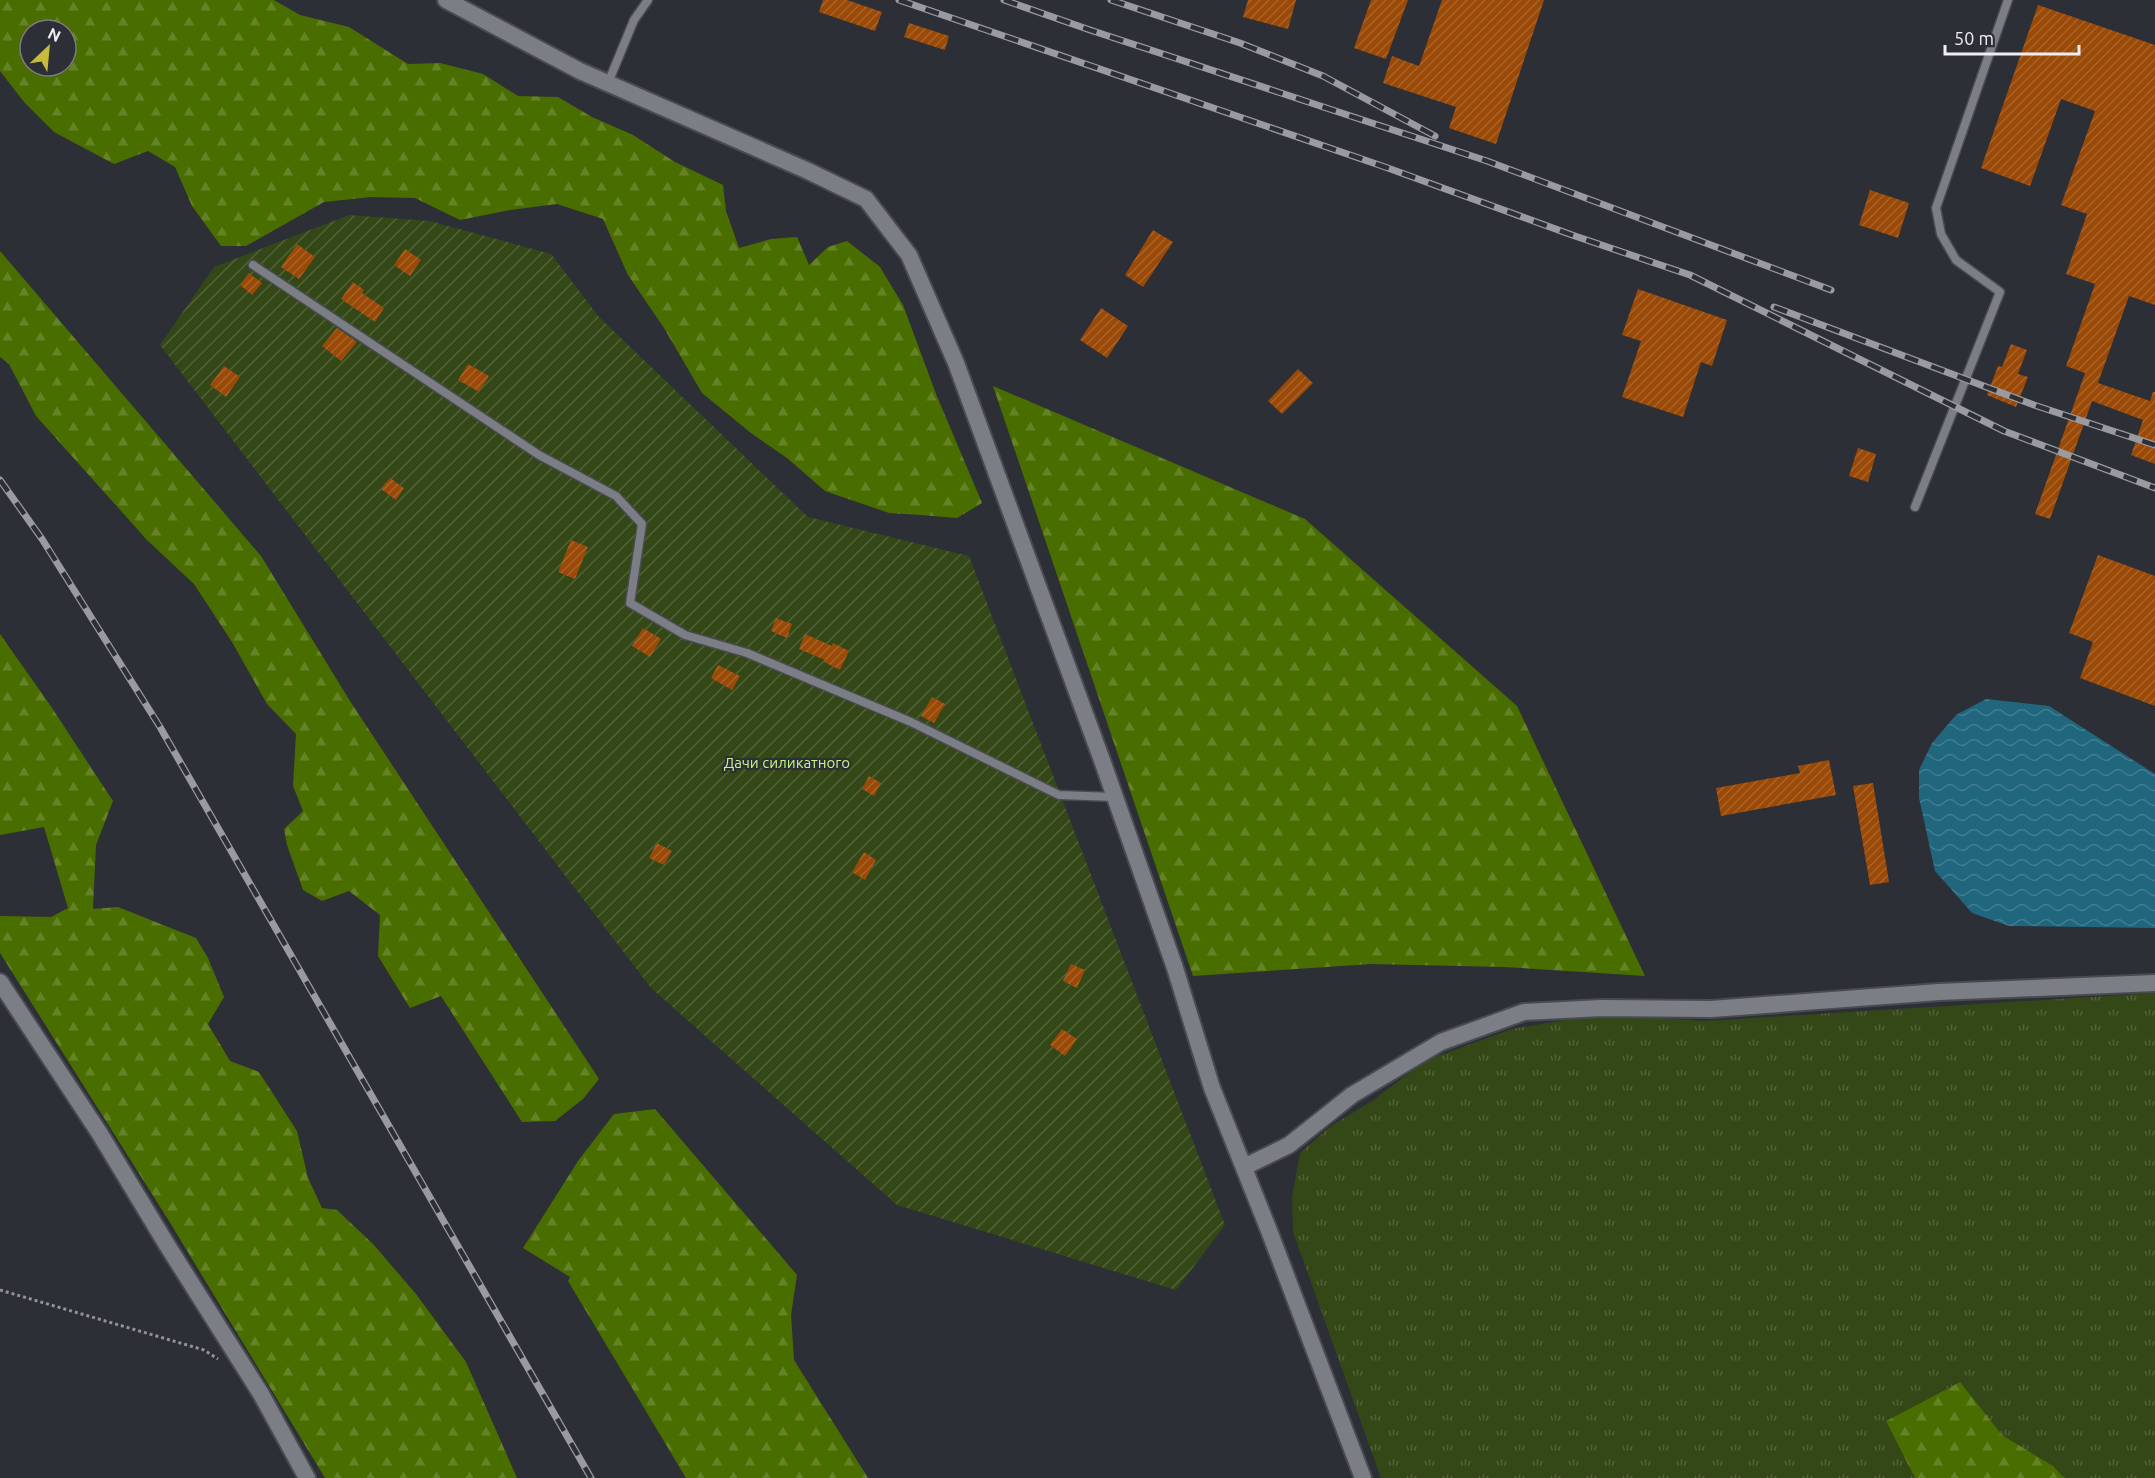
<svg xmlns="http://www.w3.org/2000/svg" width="2155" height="1478" font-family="Ubuntu,sans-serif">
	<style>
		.grass { fill: url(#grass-tufts) }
		.forest { fill: url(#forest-firs); fill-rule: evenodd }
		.garden { fill: url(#garden-furrows) }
		.water { fill: url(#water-waves) }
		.building { fill: url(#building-hatch) }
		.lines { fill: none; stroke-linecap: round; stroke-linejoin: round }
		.service-casing { stroke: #494b51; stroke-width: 11 }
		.minor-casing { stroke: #494b51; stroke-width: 20 }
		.tertiary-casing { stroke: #494b51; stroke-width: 20 }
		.path { stroke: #929399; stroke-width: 3; stroke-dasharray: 3 3; stroke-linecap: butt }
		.service { stroke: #7c7e86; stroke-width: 8 }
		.minor { stroke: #7c7e86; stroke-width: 16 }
		.tertiary { stroke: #7c7e86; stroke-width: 16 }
		.rail-casing { stroke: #9a9ba1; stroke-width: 7 }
		.rail { stroke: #2d2f36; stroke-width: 4.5; stroke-dasharray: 14; stroke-linecap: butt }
		.labels { text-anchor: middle; stroke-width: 4.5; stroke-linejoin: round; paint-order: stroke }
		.park-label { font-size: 15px; fill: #c4f780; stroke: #2d2f36 }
	</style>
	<defs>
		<pattern id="grass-tufts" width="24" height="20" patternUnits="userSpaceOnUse" patternTransform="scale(1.5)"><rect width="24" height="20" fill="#344717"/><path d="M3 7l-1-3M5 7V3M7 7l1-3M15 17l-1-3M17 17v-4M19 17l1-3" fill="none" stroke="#526239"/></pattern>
		<pattern id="forest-firs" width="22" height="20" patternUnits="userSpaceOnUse" patternTransform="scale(1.5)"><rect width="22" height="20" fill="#4a6d00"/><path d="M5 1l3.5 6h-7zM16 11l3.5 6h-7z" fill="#648226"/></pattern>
		<pattern id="garden-furrows" width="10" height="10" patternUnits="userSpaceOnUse" patternTransform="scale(1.5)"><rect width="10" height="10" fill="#344717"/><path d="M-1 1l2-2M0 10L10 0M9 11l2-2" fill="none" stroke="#526239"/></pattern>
		<pattern id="water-waves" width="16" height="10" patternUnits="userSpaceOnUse" patternTransform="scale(1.5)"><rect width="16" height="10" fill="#20667d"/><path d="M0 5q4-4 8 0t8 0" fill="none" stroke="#417c90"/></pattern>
		<pattern id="building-hatch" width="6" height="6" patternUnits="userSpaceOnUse" patternTransform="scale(1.5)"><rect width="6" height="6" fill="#9a4906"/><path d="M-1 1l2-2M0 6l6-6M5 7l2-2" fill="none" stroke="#a8642b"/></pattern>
	</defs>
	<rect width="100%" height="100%" fill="#2d2f36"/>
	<path class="grass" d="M2155 993V1478H2064L2053 1466 2002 1435 1959 1382 1886 1421 1915 1478H1381L1293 1232 1292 1197 1300 1153 1331 1126 1372 1101 1427 1060 1512 1029 1570 1019 1632 1016 1705 1021Z"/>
	<g class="forest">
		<path d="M0 0H274L300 15 349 27 408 64 440 63 483 74 518 96 558 97 592 117 633 135 675 162 723 185 726 211 739 248 771 239 797 237 809 265 828 247 847 241 880 267 903 305 936 394 982 503 957 518 921 515 889 513 825 491 787 458 751 433 702 393 664 328 628 275 603 219 557 204 510 210 460 220 415 198 371 197 324 202 246 246H221L192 206 175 167 148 151 114 164 54 132 24 102 0 71ZM30 30H66V66H30Z"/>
		<path d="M0 251 261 556 350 701 599 1079 583 1099 555 1121 522 1122 441 996 410 1008 378 956 380 915 349 891 322 901 303 890 287 845 284 829 303 811 293 786 296 734 267 704 232 642 194 584 147 540 36 416 9 364 0 357Z"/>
		<path d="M993 386 1305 519 1517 706 1645 976 1505 967 1371 964 1193 976Z"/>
		<path d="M0 634 50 705 113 801 96 845 93 909 118 907 196 938 208 958 224 997 208 1024 230 1061 259 1072 297 1131 308 1178 322 1208 337 1210 373 1244 416 1294 466 1362 517 1478H325L169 1221 0 953V916L51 917 68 908 44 827 0 835Z"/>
		<path d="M655 1109 797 1275 791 1315 794 1360 868 1478H686L568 1281 570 1277 523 1248 578 1161 614 1114Z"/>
		<path d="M1960 1382 2002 1435 2053 1466 2064 1478H1915L1886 1421Z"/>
	</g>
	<path class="garden" d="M349 215 430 221 551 254 599 317 808 517 969 556 1225 1225 1176 1290 897 1205 651 988 160 345 214 267Z"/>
	<path class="water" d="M1986 699 2049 706 2155 774V928L2009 926 1972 913 1935 871 1919 798V770L1932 743 1956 715Z"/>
	<g class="building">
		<path d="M823 0H847L882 12 875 31 819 12Z"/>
		<path d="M1248 0H1296L1288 29 1243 17Z"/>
		<path d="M1371 0H1408L1386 59 1354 48Z"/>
		<path d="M1442 0H1544L1496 144 1449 128 1456 107 1383 83 1392 56 1419 66Z"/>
		<path d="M2038 5 2155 45V305L2129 296 2098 383 2150 401 2153 392H2155V464L2131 455 2143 420 2092 401 2050 519 2035 514 2085 373 2066 366 2095 284 2066 274 2087 214 2061 205 2095 111 2061 99 2030 186 1981 168Z"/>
		<path d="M909 23 949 36 945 50 904 37Z"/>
		<path d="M1870 190 1909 203 1898 238 1859 225Z"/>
		<path d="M1153 230 1173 242 1143 287 1125 275Z"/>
		<path d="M297 244 315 257 299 279 281 267Z"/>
		<path d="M405 249 421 260 410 276 394 265Z"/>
		<path d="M249 273 262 283 252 295 240 285Z"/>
		<path d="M353 282 364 290 362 293 384 308 375 322 341 299Z"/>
		<path d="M1638 289 1727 320 1712 366 1701 362 1683 417 1622 397 1641 341 1622 335Z"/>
		<path d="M1101 308 1128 326 1107 358 1080 340Z"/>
		<path d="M337 328 357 342 341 361 322 346Z"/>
		<path d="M2011 344 2027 350 2018 374 2028 377 2016 407 1987 395 1998 366 2002 367Z"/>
		<path d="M468 364 489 376 479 392 458 380Z"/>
		<path d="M224 366 240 377 226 397 210 385Z"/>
		<path d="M1298 369 1313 383 1282 414 1268 401Z"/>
		<path d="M1858 448 1876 454 1868 482 1849 476Z"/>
		<path d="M390 478 404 488 396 500 381 489Z"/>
		<path d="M571 540 588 547 575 579 558 572Z"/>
		<path d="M2098 555 2155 576V706L2080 678 2093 642 2069 633Z"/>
		<path d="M776 618 792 624 787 638 771 631Z"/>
		<path d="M643 628 661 639 650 657 632 646Z"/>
		<path d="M805 634 832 646 833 643 849 651 840 670 824 662 825 660 799 649Z"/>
		<path d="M718 665 740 676 732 690 711 678Z"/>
		<path d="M932 697 945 704 934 723 921 716Z"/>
		<path d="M1829 760 1836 795 1721 816 1716 788 1800 773 1798 766Z"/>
		<path d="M869 776 881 783 874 796 862 789Z"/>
		<path d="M1873 783 1889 882 1870 885 1853 786Z"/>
		<path d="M657 843 672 851 664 865 649 858Z"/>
		<path d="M864 852 876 860 865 880 852 872Z"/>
		<path d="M1071 964 1085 970 1077 988 1063 981Z"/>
		<path d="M1062 1029 1077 1039 1065 1056 1050 1045Z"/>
	</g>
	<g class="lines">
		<g class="service-casing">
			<g id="service">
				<path d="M608 83 634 20 648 0"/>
				<path d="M253 265 539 455 616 496 642 524 630 603 685 635 747 653 911 722 1059 795 1114 797"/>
				<path d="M1915 507 2000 292 1956 260 1941 234 1936 208 2008 0"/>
			</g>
		</g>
		<g class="minor-casing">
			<g id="minor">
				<path d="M0 982 100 1134 167 1245 261 1394 307 1478"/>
				<path d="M1244 1167 1289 1145 1352 1095 1441 1042 1524 1012 1602 1008 1711 1009 1939 992 2155 983"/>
			</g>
		</g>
		<g class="tertiary-casing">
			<path id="tertiary" d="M446 0 580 71 806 170 866 199 909 255 956 363 1103 763 1175 968 1212 1088 1268 1228 1363 1478"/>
		</g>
		<path class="path" d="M0 1290 204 1350 218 1359"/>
		<use href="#service" class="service"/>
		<use href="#minor" class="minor"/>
		<use href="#tertiary" class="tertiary"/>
		<g class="rail-casing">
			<g id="rail">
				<path d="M899 0 1385 167 1572 235 1690 275 2004 431 2155 488"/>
				<path d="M1004 0 1090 30 1487 161 1831 290"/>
				<path d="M1111 0 1240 43 1323 76 1435 136"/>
				<path d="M1774 307 2034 405 2155 445"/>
				<path d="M0 480 42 539 160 727 591 1478"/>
			</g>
		</g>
		<use href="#rail" class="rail"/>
	</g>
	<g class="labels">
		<g class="park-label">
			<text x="787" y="768">Дачи силикатного</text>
		</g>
	</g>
	<g transform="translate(48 48) rotate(26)"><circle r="28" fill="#2d2f36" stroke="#7a7c82" stroke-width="1.5"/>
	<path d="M0-4.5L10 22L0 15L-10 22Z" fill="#c7bb3b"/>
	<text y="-9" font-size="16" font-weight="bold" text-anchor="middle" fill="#eeeff4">N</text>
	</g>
	<path d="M1945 45v9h134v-9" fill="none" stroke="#eeeff4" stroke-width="3"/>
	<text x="1954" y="45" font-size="18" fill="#eeeff4" stroke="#2d2f36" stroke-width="4.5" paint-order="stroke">50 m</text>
</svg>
